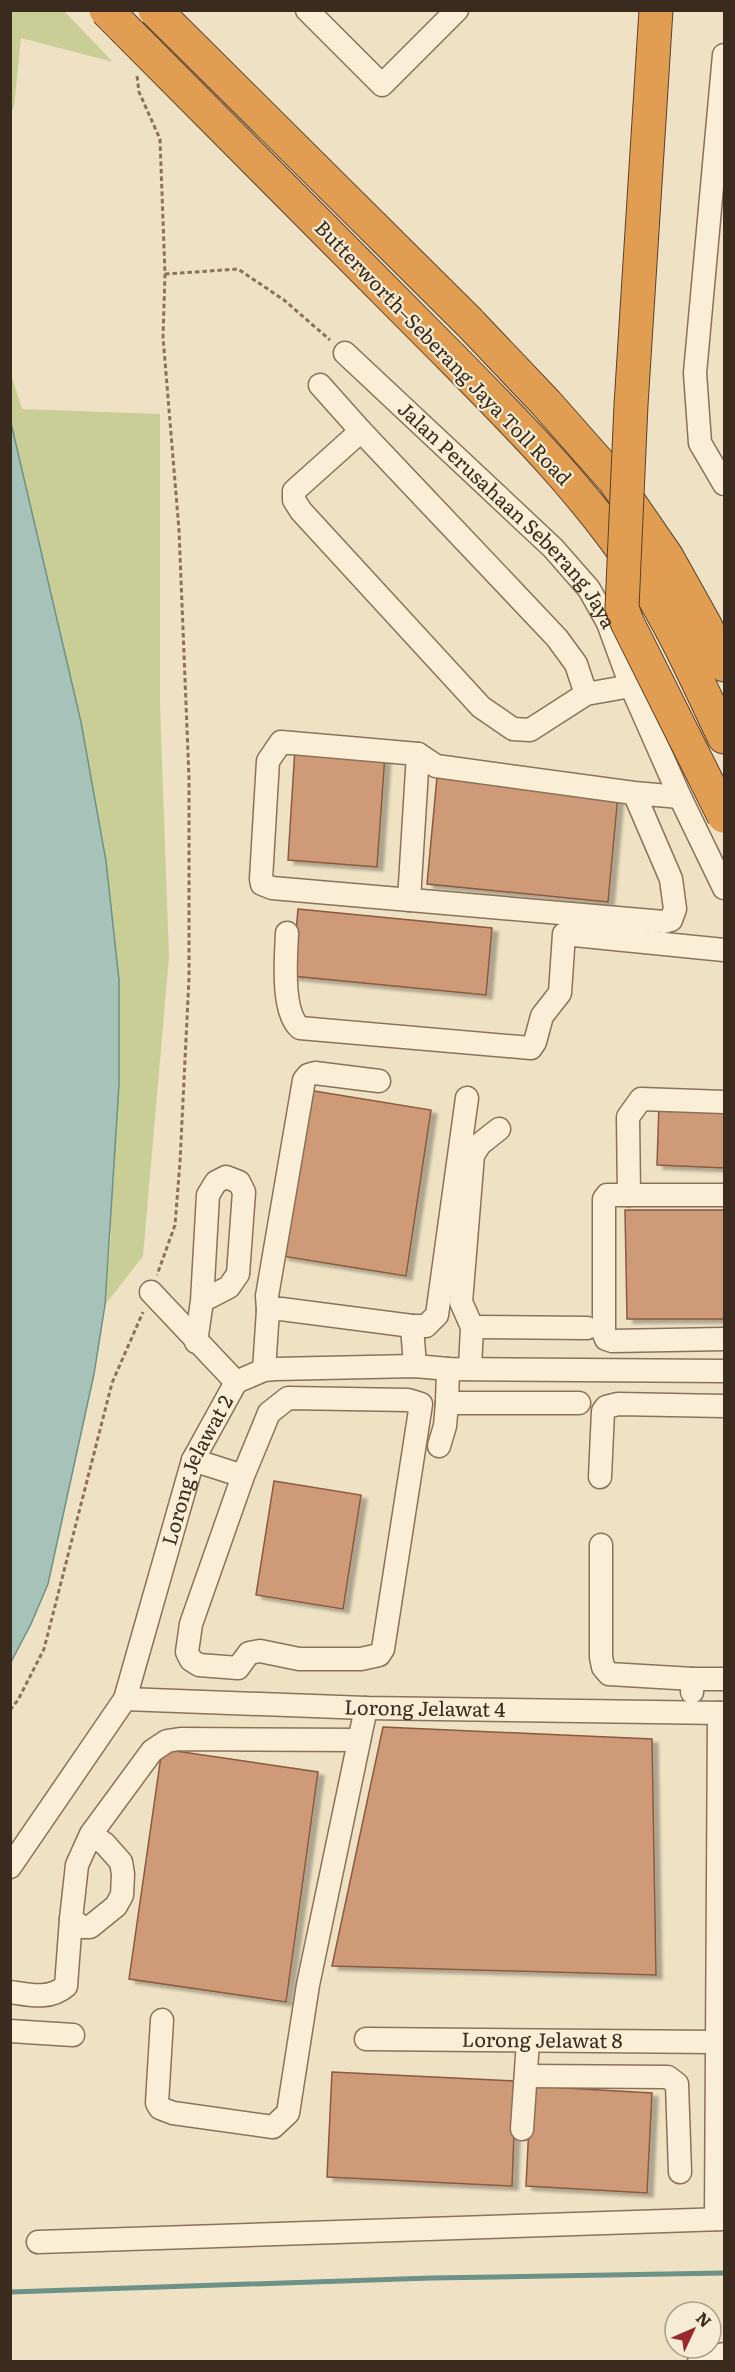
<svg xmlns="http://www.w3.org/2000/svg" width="735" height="2372" font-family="Literata,serif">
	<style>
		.green { fill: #c9ce97 }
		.water { fill: #a6c2b9; stroke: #6c9187; stroke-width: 1.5 }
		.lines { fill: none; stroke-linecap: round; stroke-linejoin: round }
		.stream { stroke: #6c9187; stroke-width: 5 }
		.building { fill: #ce9a78; stroke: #8a5a3f; stroke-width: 1.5; filter: url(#shadow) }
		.minor-casing { stroke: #8a7259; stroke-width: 25 }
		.highway-casing { stroke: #58402e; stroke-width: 35 }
		.path { stroke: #8a7259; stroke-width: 3; stroke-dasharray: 4.5 3; stroke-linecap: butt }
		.minor { stroke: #faeed7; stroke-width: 22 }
		.highway { stroke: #e19e52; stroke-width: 33 }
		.highway-bridge-casing { stroke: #58402e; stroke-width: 35; stroke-linecap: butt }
		.highway-bridge { stroke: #e19e52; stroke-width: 33 }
		.labels { text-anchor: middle; stroke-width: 4.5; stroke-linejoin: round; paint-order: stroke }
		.street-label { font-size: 20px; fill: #3a2b1e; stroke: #f6ebd3 }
	</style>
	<defs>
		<filter id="shadow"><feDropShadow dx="6" dy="4" stdDeviation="1.5" flood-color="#0004"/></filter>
	</defs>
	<rect width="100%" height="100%" fill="#efe1c3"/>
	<g class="green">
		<path d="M11 10 64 11 113 62 21 38 14 106 11 113Z"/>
		<path d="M10 371 22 409 160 414V706L169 957 143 1256 105 1305 111 1236 81 722 11 423Z"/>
	</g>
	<path class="water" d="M11 423 81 722 106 861 119 980V1085L105 1305 94 1374 48 1584 31 1624 11 1662Z"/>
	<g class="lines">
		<path class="stream" d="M10 2292 431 2278 724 2273"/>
	</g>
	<g class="building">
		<path d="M295 748 385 755 377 867 288 860Z"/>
		<path d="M437 777 618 795 608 902 427 884Z"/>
		<path d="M298 909 492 928 486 995 292 976Z"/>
		<path d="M308 1090 431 1110 406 1276 282 1256Z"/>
		<path d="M659 1104 724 1107V1168L657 1165Z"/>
		<path d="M625 1210H724V1319H627Z"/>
		<path d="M274 1481 361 1495 343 1609 256 1595Z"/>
		<path d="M383 1727 652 1739 656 1975 332 1966Z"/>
		<path d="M162 1749 318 1772 286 2002 129 1979Z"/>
		<path d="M332 2072 516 2081 512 2186 327 2177Z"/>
		<path d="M531 2086 652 2093 647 2193 526 2186Z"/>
	</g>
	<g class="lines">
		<g class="minor-casing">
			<g id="minor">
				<path d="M307 10 382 85 457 10"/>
				<path d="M724 55 695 373 700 443 724 484"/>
				<path id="s1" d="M345 353 553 548 589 589 608 623 631 686 680 797 724 888"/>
				<path d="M320 385 361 431"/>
				<path d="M586 694 576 664 557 638 361 431 294 491V500L301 511 481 707 513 729 530 730 586 694 631 686"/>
				<path d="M634 793 671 879 675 909 671 920 664 922 272 888 262 884 261 879 268 761 281 742 418 754 436 766 634 793 680 797"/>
				<path d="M409 900 418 754"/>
				<path d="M287 933C286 957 281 1012 300 1028L531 1048 535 1042 542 1016 560 993 564 934 724 950"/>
				<path d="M379 1081 315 1073 308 1075 304 1080 267 1296 268 1310 281 1309 412 1326 415 1366"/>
				<path d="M724 1102 641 1099 628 1117 629 1195H724"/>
				<path d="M629 1195H607L604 1199V1334L606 1339 612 1341 724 1339"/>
				<path d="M151 1292 236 1382"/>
				<path d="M412 1326H426L437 1315 467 1098"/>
				<path d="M472 1327 587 1328"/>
				<path d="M196 1342 202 1301 208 1195 216 1182 226 1177 239 1182 244 1192 238 1274 229 1287 202 1301"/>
				<path d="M470 1368 472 1327 461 1302 473 1155 480 1144 499 1129"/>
				<path d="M448 1369 447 1403H579"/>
				<path d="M264 1370 268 1310"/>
				<path d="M439 1446 445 1426 447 1403"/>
				<path d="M193 1460 243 1476 191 1624 187 1652 191 1660 199 1665 238 1668 249 1653 260 1651 299 1659H361L379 1655 383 1649 421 1404 408 1400 288 1398 269 1413 243 1476"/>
				<path d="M600 1477 603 1411 606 1407 618 1404 724 1406"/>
				<path d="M601 1545V1657L603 1667 609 1674 693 1679"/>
				<path d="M692 1692 693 1679H724"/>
				<path id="s2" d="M125 1699 366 1708 724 1713"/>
				<path d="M91 1834 105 1844 121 1862 123 1874 122 1895 116 1906 90 1927H82L71 1919 77 1865 91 1834 152 1751 167 1741 180 1739 359 1740"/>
				<path id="s3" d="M10 1867 125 1699 193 1460 236 1382 264 1370 275 1369 415 1366 448 1369 724 1371"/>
				<path d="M10 1992C30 1995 50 2000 66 1986L71 1919"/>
				<path d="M162 2020 157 2103 160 2108 173 2113 273 2127 288 2113 308 1985 366 1708"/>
				<path d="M10 2031 73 2035"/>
				<path id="s4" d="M366 2039 717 2042"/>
				<path d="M526 2076 668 2077 677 2084 680 2172"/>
				<path d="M522 2129 528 2041"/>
				<path d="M716 2219 719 1713"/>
				<path d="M38 2242 724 2219"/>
				<path d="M699 2362 724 2354"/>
			</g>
		</g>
		<g class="highway-casing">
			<g id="highway">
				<path d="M469 322 546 403 614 480 667 557 705 625 724 665"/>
				<path d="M451 357C518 425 587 494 640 575 673 626 698 682 724 737"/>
			</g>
		</g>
		<g class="path">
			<path d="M137 76 139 92 160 139 165 274 163 337 179 530 189 778V978L180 1162 175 1225 157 1275"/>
			<path d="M165 274 238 269 284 300 330 340"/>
			<path d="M10 1710 18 1700 44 1649 112 1383 143 1312"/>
		</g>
		<use href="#minor" class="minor"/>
		<use href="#highway" class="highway"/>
		<g class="highway-bridge-casing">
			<g id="highway-bridge">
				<path d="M106 10 451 357"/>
				<path d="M155 10 469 322"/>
				<path d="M656 10 631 405 622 608 627 622 724 816"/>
			</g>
		</g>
		<use href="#highway-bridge" class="highway-bridge"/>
	</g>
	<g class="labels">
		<g class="street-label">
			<text transform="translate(443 353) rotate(46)" y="7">Butterworth–Seberang Jaya Toll Road</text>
			<text dy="7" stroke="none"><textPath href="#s1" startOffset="230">Jalan Perusahaan Seberang Jaya</textPath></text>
			<text dy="7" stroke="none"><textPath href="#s3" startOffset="444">Lorong Jelawat 2</textPath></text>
			<text dy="7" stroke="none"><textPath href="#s2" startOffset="300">Lorong Jelawat 4</textPath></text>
			<text dy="7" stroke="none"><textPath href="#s4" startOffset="176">Lorong Jelawat 8</textPath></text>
		</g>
	</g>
	<rect width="735" height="2372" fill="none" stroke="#3a2b1e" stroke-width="24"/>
	<g transform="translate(693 2330) rotate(46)"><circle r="28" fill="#f6ebd3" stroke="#ab9e8b" stroke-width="1.5"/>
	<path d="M0-4.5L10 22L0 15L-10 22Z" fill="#9b282c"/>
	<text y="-9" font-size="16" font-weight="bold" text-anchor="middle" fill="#3a2b1e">N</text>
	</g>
</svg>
